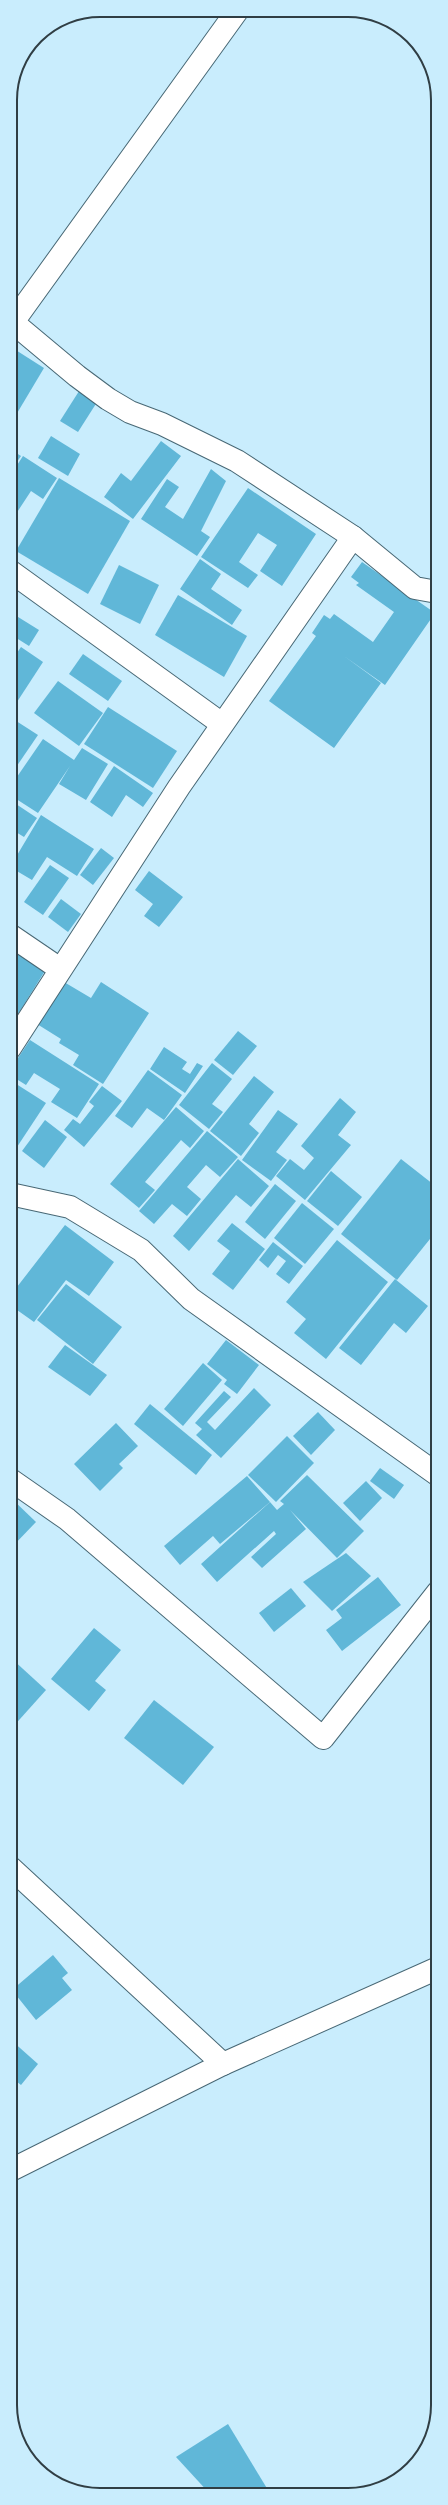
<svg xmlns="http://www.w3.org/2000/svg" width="448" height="2505" font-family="'Archivo Narrow',sans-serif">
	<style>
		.building { fill: #60b7d8 }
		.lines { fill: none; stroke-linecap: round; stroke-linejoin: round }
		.minor-casing { stroke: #486875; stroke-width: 24 }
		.tertiary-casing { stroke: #486875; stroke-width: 24 }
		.minor { stroke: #fff; stroke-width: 22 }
		.tertiary { stroke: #fff; stroke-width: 22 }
		.rim { fill: none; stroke: #303e44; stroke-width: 2 }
	</style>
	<rect width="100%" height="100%" fill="#c9edfd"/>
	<g class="building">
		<path d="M11 347 44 368 10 425V348Z"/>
		<path d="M81 388 99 399 78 432 60 421Z"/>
		<path d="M51 436 80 454 68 476 38 458Z"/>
		<path d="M161 441 181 456 133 519 104 497 121 473 131 481Z"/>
		<path d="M10 449 21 456 10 472Z"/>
		<path d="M23 456 57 478 43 499 31 491 10 523V476Z"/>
		<path d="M211 469 226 481 201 531 210 537 197 556 141 519 167 479 179 487 165 507 183 519Z"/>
		<path d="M59 478 130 521 88 594 16 551Z"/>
		<path d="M248 488 316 534 282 586 260 571 277 545 258 533 239 562 258 575 248 588 201 557Z"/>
		<path d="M200 559 221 574 211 589 242 610 232 625 180 589Z"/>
		<path d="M362 562 435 613 385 685 344 656 381 683 334 748 269 701 316 636 312 633 324 615 330 619 334 614 373 642 394 612 356 585 359 583 351 577Z"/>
		<path d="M119 565 159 585 140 624 100 604Z"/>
		<path d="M178 595 247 636 224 677 155 635Z"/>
		<path d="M10 612 39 630 29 646 10 634Z"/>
		<path d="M21 647 43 662 15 705 10 702V663Z"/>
		<path d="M83 654 122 681 108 701 69 674Z"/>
		<path d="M58 681 103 713 79 746 34 713Z"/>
		<path d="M108 707 177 751 153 788 84 744Z"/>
		<path d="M10 717 38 735 10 776Z"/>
		<path d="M43 739 74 760 82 748 108 764 86 800 59 784 70 766 38 813 10 795V787Z"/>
		<path d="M114 766 153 793 143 807 126 795 112 817 90 802Z"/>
		<path d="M10 800 37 818 24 837 11 829 10 830Z"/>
		<path d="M41 815 94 849 77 876 47 857 32 880 10 867Z"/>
		<path d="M101 848 114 858 93 885 80 875Z"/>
		<path d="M50 865 69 878 43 915 24 902Z"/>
		<path d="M149 871 183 897 159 927 144 916 153 904 135 890Z"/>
		<path d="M61 899 81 914 68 932 48 917Z"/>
		<path d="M10 943 48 966 10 1027Z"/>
		<path d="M64 982 91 998 101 982 149 1013 103 1084 73 1065 79 1055 59 1043 61 1039 37 1024Z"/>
		<path d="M238 1031 257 1046 233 1075 214 1060Z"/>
		<path d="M30 1040 99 1084 77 1118 51 1102 60 1089 34 1073 26 1085 10 1075V1070Z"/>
		<path d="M164 1047 187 1062 182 1069 190 1074 197 1063 203 1066 185 1093 150 1069Z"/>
		<path d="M212 1063 232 1079 212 1104 223 1112 209 1129 179 1105Z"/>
		<path d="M148 1070 182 1095 164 1120 147 1108 132 1128 115 1116Z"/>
		<path d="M254 1076 274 1092 249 1124 259 1133 241 1156 210 1131Z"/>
		<path d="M10 1080 46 1103 15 1150 10 1147Z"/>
		<path d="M102 1086 122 1101 84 1147 64 1130 73 1119 80 1124 94 1106 89 1102Z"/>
		<path d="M340 1098 356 1112 338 1135 351 1145 305 1200 276 1176 290 1159 304 1170 314 1158 301 1146Z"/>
		<path d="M176 1107 204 1131 190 1148 181 1140 145 1182 155 1190 139 1208 110 1184Z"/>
		<path d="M278 1110 298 1124 276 1152 287 1160 271 1181 242 1160Z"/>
		<path d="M45 1120 67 1137 44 1168 22 1151Z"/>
		<path d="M207 1131 238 1157 220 1177 206 1165 187 1187 201 1199 187 1216 172 1204 154 1224 139 1211Z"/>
		<path d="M238 1159 269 1186 251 1207 236 1195 189 1251 173 1236Z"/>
		<path d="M401 1159 438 1188V1229L397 1280 341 1234Z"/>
		<path d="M331 1171 362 1197 338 1226 307 1201Z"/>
		<path d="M275 1184 296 1201 265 1239 245 1222Z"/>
		<path d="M302 1203 334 1229 305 1264 274 1238Z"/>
		<path d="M232 1223 265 1249 233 1290 212 1274 230 1251 217 1241Z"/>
		<path d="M65 1225 114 1262 89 1296 66 1280 34 1322 10 1305V1296Z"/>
		<path d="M337 1240 388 1282 326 1359 294 1333 306 1319 286 1302Z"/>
		<path d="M273 1242 303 1266 289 1284 276 1274 286 1261 278 1255 268 1268 259 1260Z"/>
		<path d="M395 1279 428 1306 406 1333 394 1323 361 1365 339 1348Z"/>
		<path d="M66 1284 122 1327 93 1364 37 1320Z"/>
		<path d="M226 1340 259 1365 237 1394 224 1384 227 1380 207 1364Z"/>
		<path d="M65 1345 107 1375 90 1396 48 1367Z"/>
		<path d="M10 1363 15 1366 10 1373Z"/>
		<path d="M203 1363 222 1380 183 1426 164 1409Z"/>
		<path d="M254 1388 271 1405 221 1458 196 1435 202 1429 195 1423 224 1391 231 1397 207 1422 215 1430Z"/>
		<path d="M150 1404 212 1455 196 1475 134 1424Z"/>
		<path d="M318 1412 335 1430 311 1455 293 1436Z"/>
		<path d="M116 1423 138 1446 119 1464 123 1468 100 1491 74 1464Z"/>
		<path d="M287 1436 314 1463 276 1502 248 1475Z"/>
		<path d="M380 1468 404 1485 394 1499 370 1481Z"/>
		<path d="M307 1475 364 1531 337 1558 290 1510 306 1529 262 1568 251 1557 276 1534 274 1531 217 1582 201 1564 270 1502 277 1510 284 1504 280 1501Z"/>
		<path d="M247 1476 270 1502 220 1544 213 1536 180 1565 164 1546Z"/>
		<path d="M366 1481 382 1498 360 1521 343 1503Z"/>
		<path d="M11 1498 36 1522 11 1548Z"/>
		<path d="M346 1553 371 1576 332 1611 303 1582Z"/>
		<path d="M378 1577 401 1605 342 1651 326 1630 342 1618 336 1610Z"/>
		<path d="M291 1588 306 1606 274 1632 259 1613Z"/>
		<path d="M94 1628 121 1650 95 1681 106 1690 89 1711 51 1679Z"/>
		<path d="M11 1658 46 1690 11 1729Z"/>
		<path d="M154 1700 214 1747 183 1785 124 1738Z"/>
		<path d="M53 1955 68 1973 62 1978 72 1990 36 2020 12 1990Z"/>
		<path d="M11 2014 16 2018 11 2024Z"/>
		<path d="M11 2040 38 2064 21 2085 11 2077Z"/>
		<path d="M228 2424 268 2490 261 2494H210L176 2457Z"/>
	</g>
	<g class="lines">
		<g class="minor-casing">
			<g id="minor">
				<path d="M10 320 77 376 108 399 130 412 162 424 237 461 353 537 415 588 437 592"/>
				<path d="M13 322 237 11"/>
				<path d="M10 571 222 724"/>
				<path d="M10 935 60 969"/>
				<path d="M10 1048 179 787 353 537"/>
				<path d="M10 1194 70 1207 141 1250 191 1299 438 1475"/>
				<path d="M11 1480 67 1519 323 1738 438 1592"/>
				<path d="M11 1868 223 2064"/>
			</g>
		</g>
		<g class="tertiary-casing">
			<path id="tertiary" d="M11 2170 223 2064 438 1968"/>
		</g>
		<use href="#minor" class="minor"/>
		<use href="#tertiary" class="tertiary"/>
	</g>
	<path d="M0 0H448V2505H0ZM100 17H348A83 83 0 0 1 431 100V2405A83 83 0 0 1 348 2488H100A83 83 0 0 1 17 2405V100A83 83 0 0 1 100 17Z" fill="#c9edfd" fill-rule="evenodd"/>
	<path class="rim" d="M100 17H348A83 83 0 0 1 431 100V2405A83 83 0 0 1 348 2488H100A83 83 0 0 1 17 2405V100A83 83 0 0 1 100 17Z"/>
</svg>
